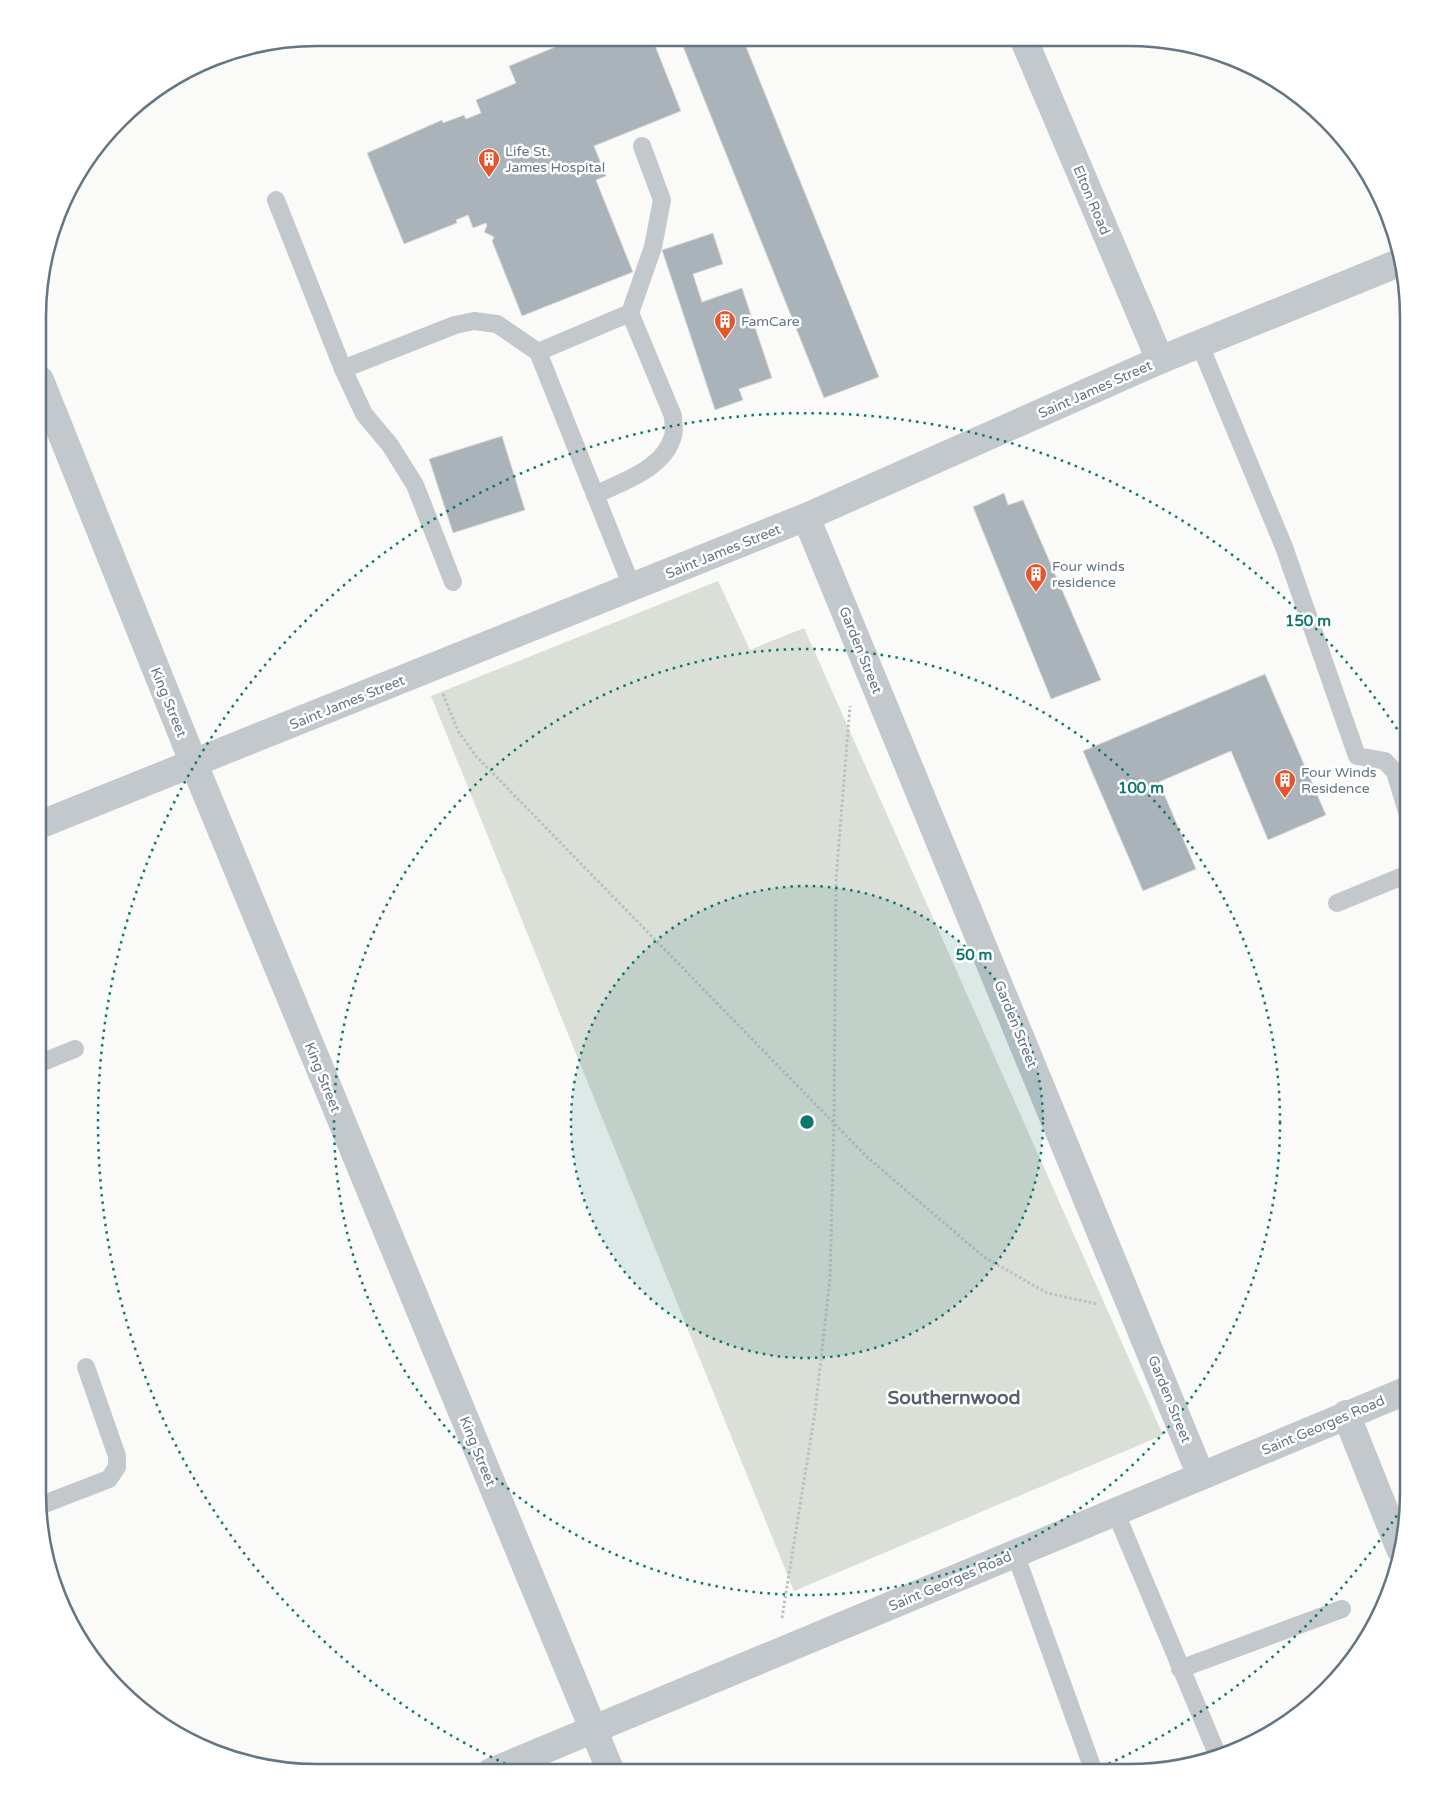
<svg xmlns="http://www.w3.org/2000/svg" width="1446" height="1810" font-family="'Varela Round',sans-serif">
	<style>
		.green { fill: #dadfd7 }
		.building { fill: #aab3b9; stroke: #dcdcda }
		.lines { fill: none; stroke-linecap: round; stroke-linejoin: round }
		.path { stroke: #bbbfc2; stroke-width: 3; stroke-dasharray: 2.5 2.5; stroke-linecap: butt }
		.service { stroke: #c3c8cc; stroke-width: 18 }
		.minor { stroke: #c3c8cc; stroke-width: 28 }
		.ring { fill: none; stroke: #0f766e; stroke-width: 2.5; stroke-dasharray: 2.5 5 }
		.labels { text-anchor: middle; stroke-width: 5; stroke-linejoin: round; paint-order: stroke }
		.poi-label { font-size: 14px; fill: #657683; stroke: #fff; text-anchor: start }
		.street-label { font-size: 14px; fill: #657683; stroke: #fff }
		.district-label { font-size: 19px; font-weight: bold; fill: #57646e; stroke: #fff }
		.rim { fill: none; stroke: #657683; stroke-width: 2.5 }
		.centre { fill: #0f766e; stroke: #fff; stroke-width: 2.5 }
		.ring-label { font-size: 15px; text-anchor: middle; font-weight: bold; fill: #0f766e; stroke: #fff; stroke-width: 5; stroke-linejoin: round; paint-order: stroke }
	</style>
	<rect width="100%" height="100%" fill="#fafaf8"/>
	<path class="green" d="M718 581 750 650 804 628 1163 1435 794 1591 431 696Z"/>
	<g class="building">
		<path d="M577 38H652L681 111 594 146 606 176 596 180 633 272 522 316 492 241 494 237 484 232 487 226 486 223 473 228 468 215 456 220 457 223 404 244 367 153 442 120 443 123 464 115 466 119 481 113 476 100 516 83 509 66Z"/>
		<path d="M680 39H743L879 377 824 398Z"/>
		<path d="M713 233 723 264 693 274 702 302 742 288 772 378 739 389 743 400 715 410 662 250Z"/>
		<path d="M502 436 525 510 453 533 429 459Z"/>
		<path d="M1004 493 1008 505 1023 500 1101 680 1051 699 973 507Z"/>
		<path d="M1265 674 1326 815 1268 840 1231 751 1159 782 1196 869 1143 891 1083 751Z"/>
	</g>
	<g class="lines">
		<g class="path">
			<path d="M443 694 458 731 476 756 867 1157 984 1257 1047 1293 1097 1304"/>
			<path d="M782 1618 815 1412 830 1279 834 1124 836 879 850 706"/>
		</g>
		<g class="service">
			<path d="M276 200 343 369 364 414 390 445 415 485 453 582"/>
			<path d="M1200 345 1284 547 1357 756 1385 761 1395 772 1408 815"/>
			<path d="M538 352 630 313 653 247 662 200 642 146"/>
			<path d="M343 369 455 325 474 321 497 324 538 352 632 587"/>
			<path d="M595 495C623 481 664 469 673 436 675 430 673 422 673 416L630 313"/>
			<path d="M1337 903 1408 874"/>
			<path d="M38 1064 75 1049"/>
			<path d="M39 1506 109 1479 117 1467V1456L86 1367"/>
			<path d="M1115 1511 1218 1756"/>
			<path d="M1015 1553 1094 1772"/>
			<path d="M1180 1669 1342 1609"/>
		</g>
		<g class="minor">
			<path d="M1024 40 1160 360"/>
			<path d="M40 380 194 764 611 1772"/>
			<path d="M806 517 1201 1476"/>
			<path d="M39 825 806 517 1160 360 1401 262"/>
			<path d="M1346 1414 1400 1549"/>
			<path d="M491 1772 1408 1390"/>
		</g>
	</g>
	<circle cx="807" cy="1122" r="236" fill="#0f766e" fill-opacity=".12"/>
	<g class="ring">
		<circle cx="807" cy="1122" r="236"/>
		<circle cx="807" cy="1122" r="473"/>
		<path d="M1405 1503A709 709 0 0 1 1095 1770M519 1770A709 709 0 1 1 1408 746"/>
	</g>
	<defs>
		<g id="building-pin" transform="scale(1.125)"><path d="M0 17L-7.5 6A9.5 9.5 0 1 1 7.5 6Z" fill="#e4572e" stroke="#fff"/><path d="M-4-6H4V6H1V3H-1V6H-4ZM-2.5-4.3h1.7v1.8h-1.7ZM.8-4.3h1.7v1.8H.8ZM-2.5-1h1.7V.8h-1.7ZM.8-1h1.7V.8H.8Z" fill="#fff"/></g>
	</defs>
	<g fill-rule="evenodd">
		<use href="#building-pin" x="489" y="159"/>
		<use href="#building-pin" x="725" y="321"/>
		<use href="#building-pin" x="1036" y="574"/>
		<use href="#building-pin" x="1285" y="780"/>
	</g>
	<g class="labels">
		<g class="poi-label">
			<text x="505" y="156">Life St.<tspan x="505" dy="16">James Hospital</tspan></text>
			<text x="741" y="326">FamCare</text>
			<text x="1052" y="571">Four winds<tspan x="1052" dy="16">residence</tspan></text>
			<text x="1301" y="777">Four Winds<tspan x="1301" dy="16">Residence</tspan></text>
		</g>
		<g class="street-label">
			<text transform="translate(1092 200) rotate(67)" y="5">Elton Road</text>
			<text transform="translate(1095 389) rotate(-24)" y="5">Saint James Street</text>
			<text transform="translate(723 551) rotate(-22)" y="5">Saint James Street</text>
			<text transform="translate(861 650) rotate(68)" y="5">Garden Street</text>
			<text transform="translate(169 702) rotate(68)" y="5">King Street</text>
			<text transform="translate(347 702) rotate(-22)" y="5">Saint James Street</text>
			<text transform="translate(1016 1024) rotate(68)" y="5">Garden Street</text>
			<text transform="translate(323 1077) rotate(68)" y="5">King Street</text>
			<text transform="translate(1170 1399) rotate(68)" y="5">Garden Street</text>
			<text transform="translate(1323 1425) rotate(-23)" y="5">Saint Georges Road</text>
			<text transform="translate(478 1451) rotate(68)" y="5">King Street</text>
			<text transform="translate(950 1581) rotate(-23)" y="5">Saint Georges Road</text>
		</g>
		<g class="district-label">
			<text x="954" y="1404">Southernwood</text>
		</g>
	</g>
	<path d="M0 0H1446V1810H0ZM317 46H1129A271 271 0 0 1 1400 317V1493A271 271 0 0 1 1129 1764H317A271 271 0 0 1 46 1493V317A271 271 0 0 1 317 46Z" fill="#fff" fill-rule="evenodd"/>
	<path class="rim" d="M317 46H1129A271 271 0 0 1 1400 317V1493A271 271 0 0 1 1129 1764H317A271 271 0 0 1 46 1493V317A271 271 0 0 1 317 46Z"/>
	<circle cx="807" cy="1122" r="8" class="centre"/>
	<g class="ring-label">
		<text x="1308" y="626">150 m</text>
		<text x="1141" y="793">100 m</text>
		<text x="974" y="960">50 m</text>
	</g>
</svg>
